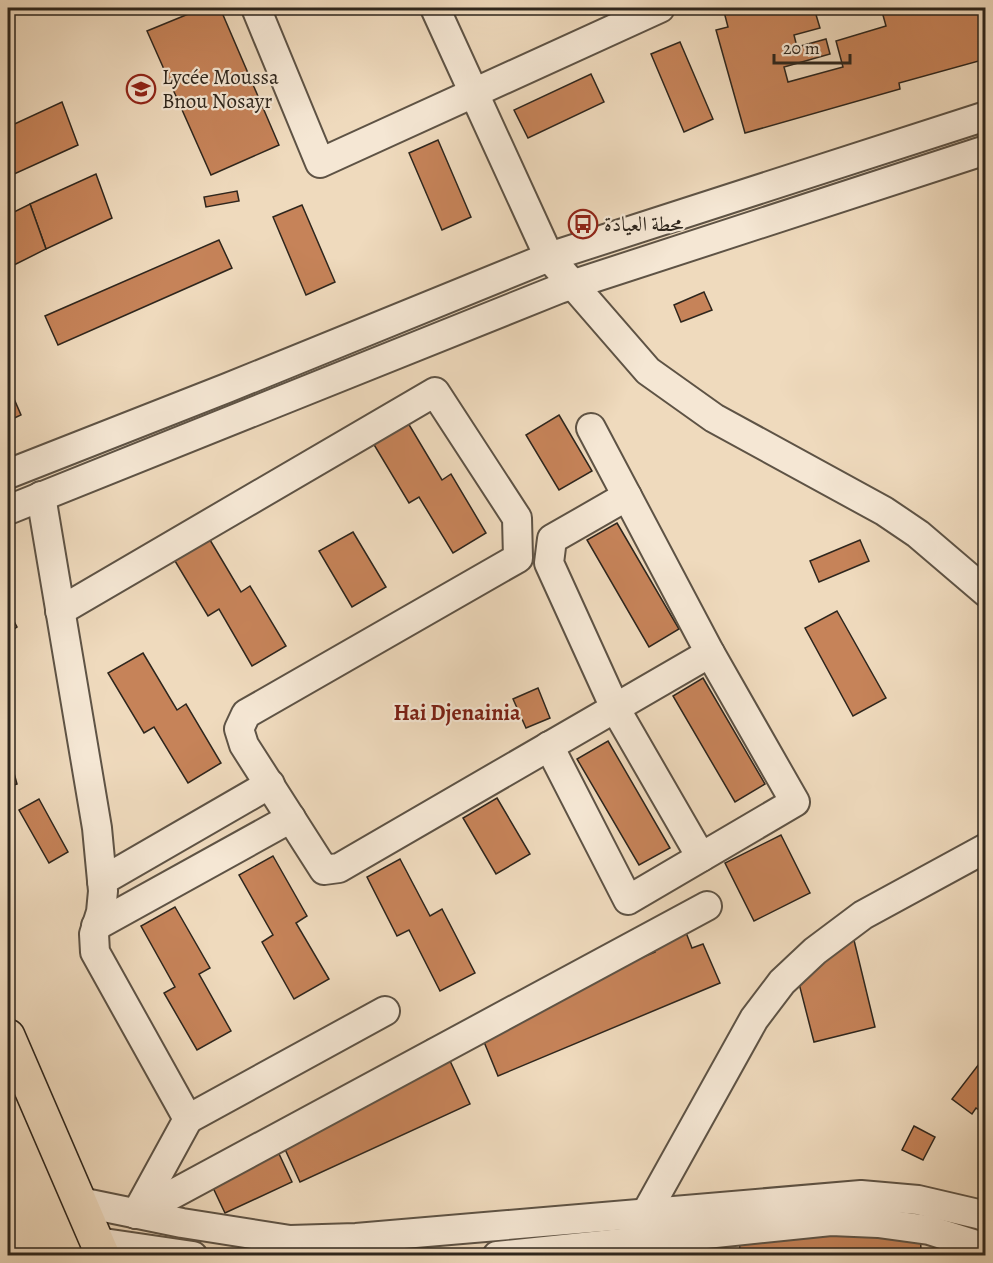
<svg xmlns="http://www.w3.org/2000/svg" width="993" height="1263" font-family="Alegreya,Amiri,serif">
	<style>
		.building { fill: #c68359; stroke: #2e261d; stroke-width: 1.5 }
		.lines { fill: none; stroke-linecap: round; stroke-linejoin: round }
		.minor-casing { stroke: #5e5345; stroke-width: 32 }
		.major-casing { stroke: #2e261d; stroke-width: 36 }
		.minor { stroke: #f5e7d4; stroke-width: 28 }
		.major { stroke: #efdabd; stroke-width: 33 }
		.labels { text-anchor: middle; stroke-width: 4.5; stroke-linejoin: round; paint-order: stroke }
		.poi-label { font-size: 21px; fill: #2e261d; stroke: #f5e7d4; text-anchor: start }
		.neighbourhood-label { font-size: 22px; font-weight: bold; fill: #7a1f14; stroke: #f5e7d4 }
	</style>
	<rect width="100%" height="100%" fill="#efdabd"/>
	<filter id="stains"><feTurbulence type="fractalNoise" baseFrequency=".00333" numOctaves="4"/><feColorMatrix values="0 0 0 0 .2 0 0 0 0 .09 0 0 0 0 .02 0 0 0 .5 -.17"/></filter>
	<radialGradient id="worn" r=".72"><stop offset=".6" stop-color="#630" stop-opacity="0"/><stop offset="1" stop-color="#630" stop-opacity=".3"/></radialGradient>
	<g class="building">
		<path d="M203 8H220L279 145 211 175 147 31Z"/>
		<path d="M723 8H814L820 28 794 35 797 47 826 39 830 54 784 67 788 82 843 67 836 41 886 26 881 8H986V59L899 83 900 89 745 133 716 30 728 27Z"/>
		<path d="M680 42 713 119 684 132 651 54Z"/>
		<path d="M591 74 604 102 528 138 514 110Z"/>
		<path d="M62 102 78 145 12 175 8 162V127Z"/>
		<path d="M438 140 471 217 442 230 409 153Z"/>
		<path d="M96 174 112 218 46 249 30 204Z"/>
		<path d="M237 191 239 201 206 207 204 197Z"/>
		<path d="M30 204 46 249 8 268V215Z"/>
		<path d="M302 205 335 282 306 295 273 217Z"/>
		<path d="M219 240 232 268 58 345 45 316Z"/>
		<path d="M704 292 712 310 681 322 674 305Z"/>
		<path d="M8 385 21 415 8 421Z"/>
		<path d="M559 415 592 471 559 490 526 435Z"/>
		<path d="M408 423 442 480 451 474 486 533 453 553 419 497 409 503 373 443Z"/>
		<path d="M617 523 679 629 649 647 587 540Z"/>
		<path d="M353 532 386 587 352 607 319 551Z"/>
		<path d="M207 535 241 592 250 586 286 646 252 666 219 609 208 616 172 556Z"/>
		<path d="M860 540 869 561 819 582 810 561Z"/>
		<path d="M8 610 17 627 8 633Z"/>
		<path d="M837 611 886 698 853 716 805 628Z"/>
		<path d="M143 653 177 710 186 704 221 763 188 783 154 727 144 733 108 673Z"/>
		<path d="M703 678 765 784 735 802 673 696Z"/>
		<path d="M538 688 550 718 526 728 513 699Z"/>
		<path d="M608 741 670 848 639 865 577 759Z"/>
		<path d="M8 751 17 784 8 787Z"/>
		<path d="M497 798 530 854 496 874 463 818Z"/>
		<path d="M39 799 68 852 49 863 19 810Z"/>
		<path d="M781 835 810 893 754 921 725 863Z"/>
		<path d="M273 856 307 916 296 923 329 979 294 999 262 942 273 935 239 875Z"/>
		<path d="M400 859 430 916 442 909 475 973 440 991 409 930 397 936 367 877Z"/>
		<path d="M175 907 210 968 199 974 231 1031 197 1050 164 993 175 987 141 926Z"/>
		<path d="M685 930 692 948 703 944 720 983 498 1076 482 1037 514 1011 655 952 652 944Z"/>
		<path d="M853 936 875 1027 814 1042 795 968Z"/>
		<path d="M438 1035 470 1104 300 1182 284 1147 435 1059 427 1040Z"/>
		<path d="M986 1055V1115L976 1108 972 1114 952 1099Z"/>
		<path d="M914 1126 935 1137 923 1160 902 1150Z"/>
		<path d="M274 1143 292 1182 225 1213 207 1175Z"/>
		<path d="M920 1207 921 1256H740L739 1219Z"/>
	</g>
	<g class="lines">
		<g class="minor-casing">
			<g id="minor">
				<path d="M256 8 320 163 660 8"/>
				<path d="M435 8 549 257 648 371 714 418 884 511 918 534 986 592"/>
				<path d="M8 474 227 388 549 257 986 116"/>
				<path d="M41 496 97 828 103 891 101 912 94 934 95 952 188 1119 136 1214"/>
				<path d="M627 496 552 539 549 563 615 708 701 857"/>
				<path d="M8 510 559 289 986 150"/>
				<path d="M60 611 435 392 517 518 518 558 246 714 239 729 244 745 324 870 339 868 710 653"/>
				<path d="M549 746 628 900 795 802 710 653 591 428"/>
				<path d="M102 881 270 784"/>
				<path d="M96 926 291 818"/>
				<path d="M188 1119 385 1011"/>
				<path d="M80 1202 182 1223 290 1240 356 1238 861 1195 918 1200 978 1214 986 1217"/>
				<path d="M136 1214 707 906"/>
				<path d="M632 1241 646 1213 754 1019 782 982 815 951 863 915 986 848"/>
				<path d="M97 1242 193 1256"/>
				<path d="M497 1256 831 1221 878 1223 929 1230 986 1248"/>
			</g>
		</g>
		<g class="major-casing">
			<path id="major" d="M8 1036 103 1256"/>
		</g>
		<use href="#minor" class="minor"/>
		<use href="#major" class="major"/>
	</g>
	<defs>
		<g id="school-ring" transform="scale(1.5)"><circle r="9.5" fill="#f5e7d4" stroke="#8f2418" stroke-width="1.5"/><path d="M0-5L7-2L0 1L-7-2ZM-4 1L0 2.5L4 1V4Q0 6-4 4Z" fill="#8f2418"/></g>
		<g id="bus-ring" transform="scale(1.5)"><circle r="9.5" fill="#f5e7d4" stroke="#8f2418" stroke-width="1.5"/><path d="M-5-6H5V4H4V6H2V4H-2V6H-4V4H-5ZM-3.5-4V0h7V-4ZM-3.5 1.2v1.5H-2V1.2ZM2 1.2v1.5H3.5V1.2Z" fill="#8f2418"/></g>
	</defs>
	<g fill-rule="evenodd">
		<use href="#school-ring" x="141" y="89"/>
		<use href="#bus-ring" x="583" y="224"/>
	</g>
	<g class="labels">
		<g class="poi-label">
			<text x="162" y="84">Lycée Moussa<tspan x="162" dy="24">Bnou Nosayr</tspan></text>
			<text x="604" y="231">محطة العيادة</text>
		</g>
		<g class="neighbourhood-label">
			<text x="457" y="720">Hai Djenainia</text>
		</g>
	</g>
	<rect width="993" height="1263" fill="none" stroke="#efdabd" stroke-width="30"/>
	<rect x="9" y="9" width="975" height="1245" fill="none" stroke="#2e261d" stroke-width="3"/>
	<rect x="15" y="15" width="963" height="1233" fill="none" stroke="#2e261d" stroke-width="1.5"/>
	<path d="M774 54v9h76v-9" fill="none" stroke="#2e261d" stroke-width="3"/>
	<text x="783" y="54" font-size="18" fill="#2e261d" stroke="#f5e7d4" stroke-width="4.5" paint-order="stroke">20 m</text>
	<rect width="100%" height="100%" filter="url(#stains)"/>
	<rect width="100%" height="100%" fill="url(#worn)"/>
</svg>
